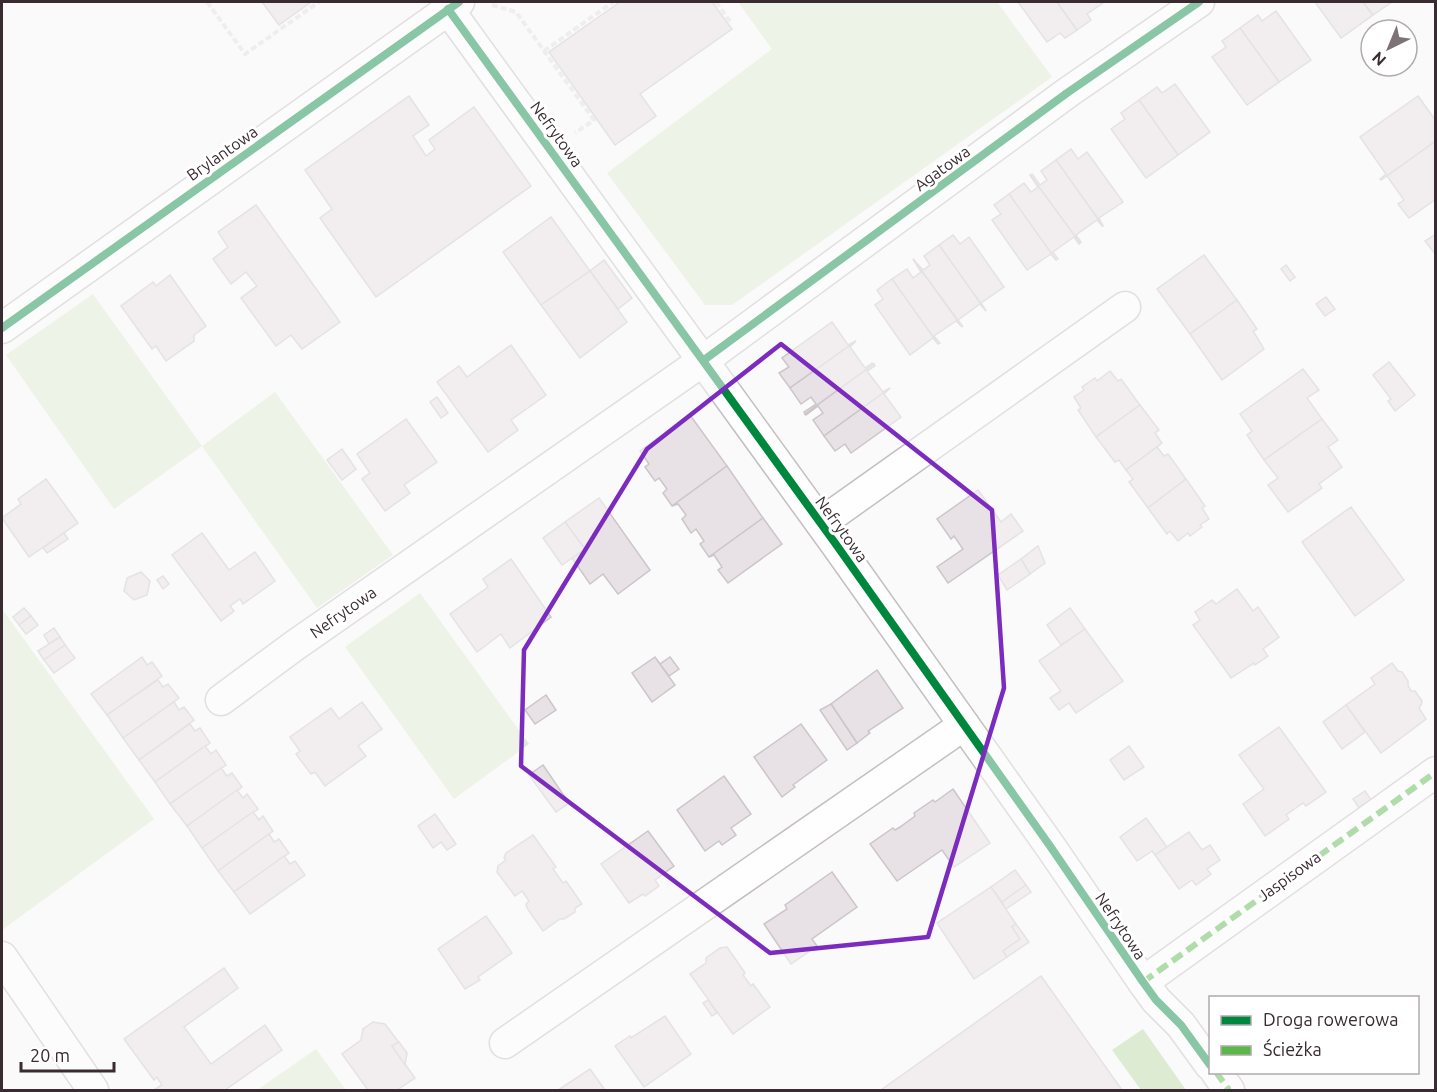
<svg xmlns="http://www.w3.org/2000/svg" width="1437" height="1092" font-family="Ubuntu,sans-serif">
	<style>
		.green { fill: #ddebd1 }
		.water { fill: #bdd9a4 }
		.building { fill: #e8e1e5; stroke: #cdc6c9; stroke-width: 1.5 }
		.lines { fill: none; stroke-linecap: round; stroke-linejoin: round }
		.minor-casing { stroke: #c5bfc1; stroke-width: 33 }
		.path { stroke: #e1e0e1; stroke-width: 4; stroke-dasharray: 6 3; stroke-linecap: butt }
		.minor { stroke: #fefefe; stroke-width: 30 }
		.quiet { stroke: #58b947; stroke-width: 6; stroke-dasharray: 12 6; stroke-linecap: butt }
		.cycleway-casing { stroke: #fff; stroke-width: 11 }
		.cycleway { stroke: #00873e; stroke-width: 8 }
		.marked { fill: none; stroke: #7b2cbf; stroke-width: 4.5; stroke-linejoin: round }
		.labels { text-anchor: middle; stroke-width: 6; stroke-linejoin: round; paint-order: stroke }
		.street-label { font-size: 16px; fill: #392b31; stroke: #fff }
	</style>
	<rect width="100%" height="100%" fill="#fafafa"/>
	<g class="green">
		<path d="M738 2H997L1052 77 732 305H705L607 173 772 49Z"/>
		<path d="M93 294 202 446 275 392 393 555 317 608 202 446 114 509 6 355Z"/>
		<path d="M420 593 529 744 454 799 345 647Z"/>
		<path d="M2 609 154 819 2 930Z"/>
		<path d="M316 1049 346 1090H257Z"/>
	</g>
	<path class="water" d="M1143 1029 1186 1090H1141L1112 1050Z"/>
	<g class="building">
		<path d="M262 2H311L279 25Z"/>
		<path d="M620 2H712L732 29 640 94 656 116 615 145 549 52Z"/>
		<path d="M1018 2H1057L1077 30 1065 38 1060 33 1047 42Z"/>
		<path d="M1057 2H1101L1103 3 1087 14 1091 20 1077 30Z"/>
		<path d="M1315 2H1363L1373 15 1341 38Z"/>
		<path d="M1363 2H1392L1373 15Z"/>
		<path d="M1276 11 1311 60 1279 82 1240 28 1258 15 1262 21Z"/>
		<path d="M1240 28 1279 82 1247 105 1212 57 1226 47 1222 41Z"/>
		<path d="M1175 84 1210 132 1178 155 1139 100 1157 87 1162 93Z"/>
		<path d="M409 96 429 125 413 136 426 156 435 149 429 140 474 107 531 186 376 297 320 218 332 209 305 170Z"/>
		<path d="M1418 96 1436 121V141L1381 180 1380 179 1386 174 1360 137Z"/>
		<path d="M1139 100 1178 155 1146 178 1111 129 1125 119 1121 113Z"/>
		<path d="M1436 141V199L1409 218 1398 204 1404 200 1387 176Z"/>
		<path d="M1071 149 1078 159 1087 152 1123 202 1099 218 1103 226 1056 160Z"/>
		<path d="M1056 160 1103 226H1102L1097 220 1076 235 1081 242 1080 243 1030 175 1032 174 1040 185 1047 180 1041 171Z"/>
		<path d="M1030 175 1080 243 1079 244 1074 237 1053 252 1058 259 1056 260 1009 194 1024 183 1031 192 1038 187Z"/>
		<path d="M1009 194 1056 260 1051 254 1027 270 992 220 1001 214 994 205Z"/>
		<path d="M256 205 340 322 302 349 291 335 276 346 241 298 257 286 246 272 231 284 213 259 228 247 218 232Z"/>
		<path d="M551 217 590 271 541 305 503 252Z"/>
		<path d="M1436 234V255L1425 241Z"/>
		<path d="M953 235 960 244 969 237 1004 287 981 303 986 311 939 245Z"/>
		<path d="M939 245 986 311 980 304 958 320 963 327 913 259 923 270 930 265 924 256Z"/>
		<path d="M1204 255 1237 300 1190 334 1157 289Z"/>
		<path d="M913 259 962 327 956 321 934 336 940 343 938 344 892 279 907 269 913 278 921 272Z"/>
		<path d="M604 260 632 298 618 309 590 271Z"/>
		<path d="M1286 265 1295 277 1290 281 1281 269Z"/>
		<path d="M590 271 627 322 580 358 541 305Z"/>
		<path d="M170 275 206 326 194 335V341L166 361 156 346 152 349 121 306 153 282 156 286Z"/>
		<path d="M892 279 938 344 933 338 910 355 875 305 883 299 877 290Z"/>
		<path d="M1326 297 1335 309 1325 316 1316 304Z"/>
		<path d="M1237 300 1257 329 1253 331 1264 349 1222 380 1190 334Z"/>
		<path d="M832 322 848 345 856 341 790 388 779 373 789 367 782 358Z"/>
		<path d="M856 341 850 347 865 368 872 363 874 364 805 414 804 412 816 404 811 397 801 404 790 388Z"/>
		<path d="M511 345 546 395 511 420 518 430 488 452 437 382 459 366 467 377Z"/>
		<path d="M1389 362 1415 395 1395 411 1388 401 1391 399 1373 375Z"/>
		<path d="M874 364 875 366 867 371 883 392 890 388 824 436 813 420 823 413 818 406 806 415 805 414Z"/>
		<path d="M1303 369 1319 390 1307 398 1322 419 1264 460 1247 435 1252 431 1240 414Z"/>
		<path d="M1110 371 1118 381 1121 379 1140 405 1096 437 1078 410 1081 408 1074 397 1084 390 1082 387 1095 378 1097 381Z"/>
		<path d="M890 388 884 394 901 417 851 453 845 444 835 451 824 436Z"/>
		<path d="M437 397 448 413 441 418 430 402Z"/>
		<path d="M1140 405 1159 430 1155 433 1162 443 1126 470 1119 460 1115 462 1096 437Z"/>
		<path d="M690 415 727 466 672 506 663 493 667 489 659 478 655 481 645 467 649 464 640 451Z"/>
		<path d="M406 419 437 462 404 485 410 493 385 511 362 479 370 473 357 454Z"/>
		<path d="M1322 419 1338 440 1328 447 1342 467 1319 484 1322 488 1288 512 1268 485 1278 478 1264 460Z"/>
		<path d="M1157 447 1164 456 1168 454 1186 479 1148 508 1129 482 1133 479 1126 470Z"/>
		<path d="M342 449 356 469 342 480 327 460Z"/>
		<path d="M727 466 763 518 709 557 700 544 704 541 696 529 691 533 682 519 686 515 678 504 672 506Z"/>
		<path d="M46 479 78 523 29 557 2 518 21 504 18 499Z"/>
		<path d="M1186 479 1205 506 1202 508 1209 519 1200 525 1202 527 1190 536 1188 533 1178 541 1170 531 1167 534 1148 508Z"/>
		<path d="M978 490 1001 522 1011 514 1023 531 948 583 937 567 963 549 954 536 951 539 937 519Z"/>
		<path d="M599 498 650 570 618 594 603 574 590 584 572 558 585 549 565 522Z"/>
		<path d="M1351 507 1404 580 1355 616 1302 542Z"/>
		<path d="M763 518 782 544 728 583 718 570 722 567 714 555 709 557Z"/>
		<path d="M565 522 585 549 562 565 543 538Z"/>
		<path d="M64 533 68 539 47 553 43 548Z"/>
		<path d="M202 533 229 570 255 552 275 581 243 604 240 599 230 606 234 611 221 621 172 555Z"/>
		<path d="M1038 546 1045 563 1030 574 1021 559Z"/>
		<path d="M511 559 551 617 510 648 501 634 477 652 450 614 488 587 483 579Z"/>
		<path d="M1021 559 1030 574 1007 590 998 575Z"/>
		<path d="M141 572 150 581 147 595 134 600 124 591 127 578Z"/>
		<path d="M163 576 169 584 163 589 157 580Z"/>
		<path d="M1237 589 1253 611 1258 607 1279 637 1263 649 1268 656 1255 665 1254 663 1231 678 1193 625 1200 620 1195 612 1212 600 1216 604Z"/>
		<path d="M24 608 31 616 19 625 13 617Z"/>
		<path d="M1070 608 1085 629 1061 645 1047 625Z"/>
		<path d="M31 616 38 625 26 634 19 625Z"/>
		<path d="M54 628 60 637 49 644 44 635Z"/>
		<path d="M1085 629 1123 681 1076 713 1069 703 1059 710 1050 698 1061 691 1039 661Z"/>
		<path d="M60 637 65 645 44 660 38 651Z"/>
		<path d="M65 645 75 658 54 673 44 660Z"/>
		<path d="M142 657 147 665 152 662 162 676 107 715 91 694Z"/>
		<path d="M655 657 675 685 652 702 632 673Z"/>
		<path d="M670 657 679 669 669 676 660 664Z"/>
		<path d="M1392 663 1398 671 1402 672 1408 681V685L1411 691H1415L1422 701 1421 705 1419 708 1426 719 1381 753 1346 705 1375 684 1371 678Z"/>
		<path d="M877 670 903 708 868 731 870 733 857 743 831 704Z"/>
		<path d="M158 680 163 687 168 684 179 698 123 738 107 715Z"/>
		<path d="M546 695 556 710 535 724 525 710Z"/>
		<path d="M174 702 179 710 184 707 194 720 139 760 123 738Z"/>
		<path d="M362 702 382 729 358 746 366 756 325 786 315 772 311 774 296 754 300 751 290 737 331 708 339 719Z"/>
		<path d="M831 704 857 743 847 750 820 710Z"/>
		<path d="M1346 705 1365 732 1342 749 1323 722Z"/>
		<path d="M190 724 195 731 200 728 210 743 155 782 139 760Z"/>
		<path d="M801 724 827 760 793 785 795 787 782 797 754 757Z"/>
		<path d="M1279 727 1326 792 1306 806 1303 803 1286 815 1289 819 1265 836 1243 804 1264 789 1239 755Z"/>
		<path d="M205 746 211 754 216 750 226 765 170 804 155 782Z"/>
		<path d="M1129 746 1144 767 1124 780 1110 760Z"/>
		<path d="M543 765 569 803 556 812 529 775Z"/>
		<path d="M221 768 227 776 232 773 242 787 187 826 170 804Z"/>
		<path d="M724 776 751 814 731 828 736 835 722 845 719 841 705 851 677 810Z"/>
		<path d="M953 789 990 843 954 867 942 850 897 881 870 844 893 828 895 830 900 827 915 816 914 813 933 800 935 802Z"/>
		<path d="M237 790 243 798 247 794 258 809 202 848 187 826Z"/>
		<path d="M1365 791 1373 803 1367 807 1364 804 1359 808 1353 799Z"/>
		<path d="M253 812 259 820 263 816 273 831 218 871 202 848Z"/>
		<path d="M435 814 456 844 447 850 441 842 433 848 418 826Z"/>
		<path d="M1146 818 1167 847 1155 855 1152 851 1137 861 1120 837Z"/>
		<path d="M648 831 674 866 655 880 659 886 645 896 643 894 629 903 601 864Z"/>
		<path d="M1189 832 1202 850 1210 845 1220 860 1207 869 1211 874 1196 885 1192 880 1179 889 1155 855Z"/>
		<path d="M269 834 274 842 279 839 289 853 234 892 218 871Z"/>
		<path d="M533 835 556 867 553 869 563 883 566 881 582 904 575 908V912L564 919H560L543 931 527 908 526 904 529 901 522 891 515 896 497 872 498 866 506 860 504 858 506 853Z"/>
		<path d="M284 856 290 864 295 861 305 875 250 914 234 892Z"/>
		<path d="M1015 870 1026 885 1002 902 991 887Z"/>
		<path d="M832 872 857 907 812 939 817 946 791 964 764 924 787 909 785 905Z"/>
		<path d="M1026 885 1031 892 1006 909 1002 902Z"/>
		<path d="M991 887 1016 924 1012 927 1020 939 1003 951 1007 957 974 979 937 923Z"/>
		<path d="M486 916 512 953 478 977 480 980 465 989 438 949Z"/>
		<path d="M1016 924 1029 942 1007 957 1003 951 1020 939 1012 927Z"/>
		<path d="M727 947 745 973 743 975 751 986 753 984 770 1007 733 1034 690 974 706 963V958L720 948Z"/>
		<path d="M224 968 238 988 184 1027 211 1064 265 1025 282 1050 225 1090H154L162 1085 157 1077 154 1080 124 1039Z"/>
		<path d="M1041 976 1122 1090H881Z"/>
		<path d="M708 1000 717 1013 712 1016 703 1003Z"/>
		<path d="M665 1016 691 1054 644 1087 615 1046 630 1036 631 1038Z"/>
		<path d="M373 1022 385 1024 397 1040 399 1042 392 1046 415 1078 397 1090H368L342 1054 361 1040 363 1029Z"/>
		<path d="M399 1042 407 1053 405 1065 392 1046Z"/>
		<path d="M590 1069 605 1090H558Z"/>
	</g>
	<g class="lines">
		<g class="minor-casing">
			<g id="minor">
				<path d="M448 9 835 543 1050 846 1143 982 1156 1000 1181 1025 1210 1065"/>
				<path d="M2 328 459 2"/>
				<path d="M821 523 1125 307"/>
				<path d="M221 700 294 646 704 360 1067 93 1199 2"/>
				<path d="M2 957 93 1090"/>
				<path d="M1143 982 1436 772"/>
				<path d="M505 1043 964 725"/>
				<path d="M1216 1072 1229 1090"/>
			</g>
		</g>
		<g class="path">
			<path d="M207 2 245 54 319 2"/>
			<path d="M716 2 732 24"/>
			<path d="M492 5 516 12 594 120 575 133"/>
			<path d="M544 51 613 2"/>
		</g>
		<use href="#minor" class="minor"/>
		<g class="quiet">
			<path d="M1143 982 1436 772"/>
			<path d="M1216 1072 1229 1090"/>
		</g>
		<g class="cycleway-casing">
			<g id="cycleway">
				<path d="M448 9 835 543 1050 846 1143 982 1156 1000 1181 1025 1210 1065"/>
				<path d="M2 328 459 2"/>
				<path d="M704 360 1067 93 1199 2"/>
			</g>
		</g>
		<use href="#cycleway" class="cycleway"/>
	</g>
	<path d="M0 0H1437V1092H0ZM781 344 992 510 1004 688 928 937 770 953 521 766 524 650 647 449Z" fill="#fafafa" fill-opacity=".55" fill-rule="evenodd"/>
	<path class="marked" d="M781 344 992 510 1004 688 928 937 770 953 521 766 524 650 647 449Z"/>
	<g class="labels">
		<g class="street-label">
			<text transform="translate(557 134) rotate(54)" y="6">Nefrytowa</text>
			<text transform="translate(222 153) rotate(-35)" y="6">Brylantowa</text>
			<text transform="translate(942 168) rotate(-36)" y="6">Agatowa</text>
			<text transform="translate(842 529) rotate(54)" y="6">Nefrytowa</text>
			<text transform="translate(343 612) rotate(-35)" y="6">Nefrytowa</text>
			<text transform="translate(1289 876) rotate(-36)" y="6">Jaspisowa</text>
			<text transform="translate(1121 926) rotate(56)" y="6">Nefrytowa</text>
		</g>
	</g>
	<rect width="1437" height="1092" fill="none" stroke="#392b31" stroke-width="6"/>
	<rect x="1209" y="996" width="210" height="78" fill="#ffffff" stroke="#b0aaad" stroke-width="1.5"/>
	<rect x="1221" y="1016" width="30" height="9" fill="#00873e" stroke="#b0aaad" stroke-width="1.5"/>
	<text x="1263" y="1026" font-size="18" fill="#392b31">Droga rowerowa</text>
	<rect x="1221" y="1046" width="30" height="9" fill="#58b947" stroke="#b0aaad" stroke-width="1.5"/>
	<text x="1263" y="1056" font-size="18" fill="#392b31">Ścieżka</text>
	<g transform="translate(1389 48) rotate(223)"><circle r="28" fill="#ffffff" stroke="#b0aaad" stroke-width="1.5"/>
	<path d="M0-4.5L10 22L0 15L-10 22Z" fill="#7d7377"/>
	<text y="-9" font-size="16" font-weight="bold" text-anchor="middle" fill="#392b31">N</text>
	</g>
	<path d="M21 1062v9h93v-9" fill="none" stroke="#392b31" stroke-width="3"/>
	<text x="30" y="1062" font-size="18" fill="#392b31" stroke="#ffffff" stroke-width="4.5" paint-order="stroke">20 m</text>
</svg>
